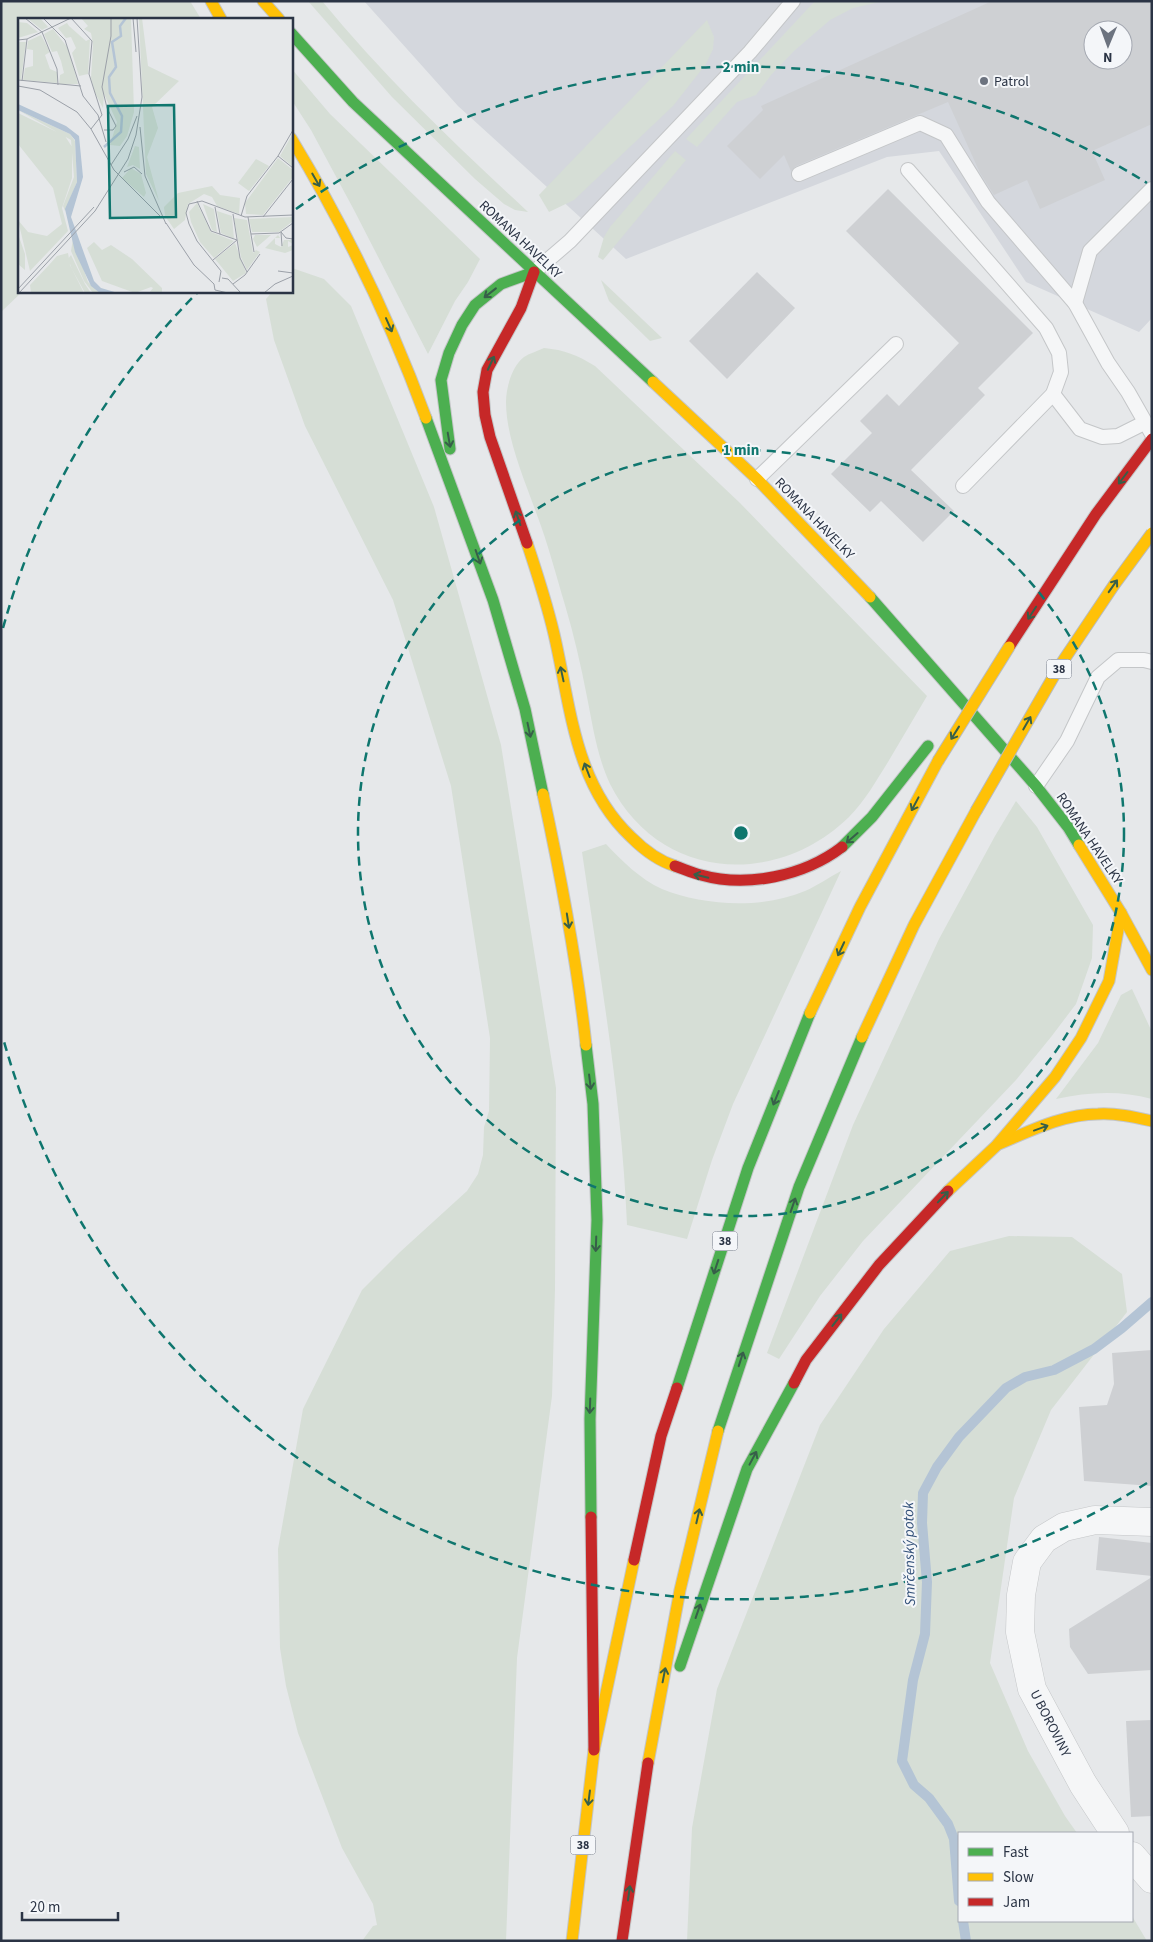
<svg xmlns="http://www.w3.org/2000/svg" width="1153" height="1942" font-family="'Source Sans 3',sans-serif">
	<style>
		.built { fill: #d4d7dd; fill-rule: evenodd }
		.green { fill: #d6ded6 }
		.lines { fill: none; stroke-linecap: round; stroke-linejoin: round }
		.stream { stroke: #b4c4d5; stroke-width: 10 }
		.building { fill: #ced0d3; fill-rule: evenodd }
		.lane-casing { stroke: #c4c6c8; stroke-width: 16 }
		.street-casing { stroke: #c4c6c8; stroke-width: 29 }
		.fast-casing { stroke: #c4c6c8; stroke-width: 13 }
		.slow-casing { stroke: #c4c6c8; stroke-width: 13 }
		.jam-casing { stroke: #c4c6c8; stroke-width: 13 }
		.lane { stroke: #f5f6f7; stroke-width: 14 }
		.street { stroke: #f5f6f7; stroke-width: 28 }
		.fast { stroke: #4caf50; stroke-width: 11 }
		.slow { stroke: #ffc107; stroke-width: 11 }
		.jam { stroke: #c62828; stroke-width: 11 }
		.slow-bridge-casing { stroke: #b8bbbf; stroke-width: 13; stroke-linecap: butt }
		.slow-bridge { stroke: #ffc107; stroke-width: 11 }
		.oneway { stroke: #375f49 }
		.ring { fill: none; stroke: #0f766e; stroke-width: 2.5; stroke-dasharray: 9 6 }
		.poi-dot { fill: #6c737f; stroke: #f4f6f9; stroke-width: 2 }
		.labels { text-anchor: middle; stroke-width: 4; stroke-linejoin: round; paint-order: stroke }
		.shield { fill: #f4f6f9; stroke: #676e7b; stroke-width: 1 }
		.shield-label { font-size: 12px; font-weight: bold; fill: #2b3445 }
		.poi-label { font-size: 14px; fill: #2b3445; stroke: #f4f6f9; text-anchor: start }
		.street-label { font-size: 14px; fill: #2b3445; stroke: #f4f6f9 }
		.water-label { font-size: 15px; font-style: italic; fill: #34527a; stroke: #f4f6f9 }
		.inset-river { fill: none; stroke: #b4c4d5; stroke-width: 2.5 }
		.inset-road { fill: none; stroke: #9ba0a8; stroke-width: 1 }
		.view { fill: #0f766e; fill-opacity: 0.15; stroke: #0f766e; stroke-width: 2.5 }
		.inset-edge { fill: none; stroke: #2b3445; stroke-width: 2.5 }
		.centre { fill: #0f766e; stroke: #f4f6f9; stroke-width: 2.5 }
		.ring-label { font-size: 15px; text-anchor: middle; font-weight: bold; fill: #0f766e; stroke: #f4f6f9; stroke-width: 4; stroke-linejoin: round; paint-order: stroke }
	</style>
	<rect width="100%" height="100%" fill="#e6e8ea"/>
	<path class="built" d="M364 1H1152V318L1139 332 1026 282 939 151 887 157 626 259 458 106ZM1093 30H1123V60H1093Z"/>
	<g class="green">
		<path d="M1 1H190L201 19H19V291H23L1 312Z"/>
		<path d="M308 1H322C384 77 456 145 528 212L515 210 504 204 475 179 392 97Z"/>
		<path d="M815 1H884L853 8 830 20 794 51 771 75 756 95 737 102 697 147 686 139Z"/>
		<path d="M707 20 714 37 713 49 706 64 673 106 574 200 549 212 539 195Z"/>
		<path d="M291 68 330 114 480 259 468 282 455 301 428 354 354 210 311 130 291 99Z"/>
		<path d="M675 151 686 160 603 260 598 257 604 237 610 227Z"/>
		<path d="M292 268 324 279 351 306 434 507 501 745 556 1088 555 1289 552 1396 517 1658 506 1941H362L373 1926 377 1925 373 1904 342 1848 298 1733 286 1686 280 1648 278 1549 303 1409 362 1290 400 1252 467 1191 478 1174 483 1155 484 1127 489 1111 490 1038 451 786 393 600 305 426 274 340 266 299 273 291H291Z"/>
		<path d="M601 280 662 338 650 341 609 301Z"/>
		<path d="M544 348C565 350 577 355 595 366L740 503 927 696C914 718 901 740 888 762 876 781 865 801 849 817 775 889 658 880 610 784 597 756 593 727 587 697 581 666 574 635 565 605 556 575 548 544 537 515 525 481 506 438 506 402 506 388 512 366 524 357 530 353 538 351 544 348Z"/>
		<path d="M1016 801 1037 827 1093 925 1092 958 1076 1004 1051 1037 1016 1080 863 1241 820 1296 779 1359 767 1353 853 1125 939 939 995 836Z"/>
		<path d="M606 844C622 861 640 879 662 889 703 906 763 909 805 891 817 886 829 877 841 871L733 1104 712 1160 687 1239 627 1225C622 1100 600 976 582 852Z"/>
		<path d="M1132 989 1152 1032V1099C1119 1090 1089 1092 1056 1099L1098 1043 1121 995Z"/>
		<path d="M1009 1236 1072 1237 1122 1274 1127 1312 1051 1410 1014 1498 990 1663 1028 1751 1065 1816 1077 1833H959V1921H1132V1916L1147 1941H687L692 1828 717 1689 820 1425 884 1329 950 1251Z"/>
	</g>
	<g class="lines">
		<g class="stream">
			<path d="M959 1901 954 1839 948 1824 929 1798 914 1785 902 1761 913 1680 925 1634 927 1582 922 1523 923 1493 937 1467 959 1437 1006 1388 1025 1377 1054 1370 1094 1349 1122 1328 1152 1302"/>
			<path d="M963 1921 966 1941"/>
		</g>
	</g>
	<g class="building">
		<path d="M992 1H1152V124L1092 151 1105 180 1040 209 1027 180 994 195 980 173 948 102 796 166 791 171 784 155 760 179 727 146 763 110 761 106ZM1093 30H1123V60H1093Z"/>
		<path d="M888 189 1033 333 978 388 985 395 911 470 954 511 923 542 881 501 870 512 831 474 872 433 860 421 887 394 899 406 959 343 846 231Z"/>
		<path d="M757 272 795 308 727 379 689 341Z"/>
		<path d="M1152 1350V1486L1084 1481 1079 1407 1107 1405 1114 1384 1112 1353Z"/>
		<path d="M1099 1537 1152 1543V1576L1096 1570Z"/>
		<path d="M1152 1577V1670L1088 1674 1070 1647 1069 1629Z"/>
		<path d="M1152 1720V1816L1131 1817 1126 1721Z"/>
	</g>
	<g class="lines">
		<g class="lane-casing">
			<g id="lane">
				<path d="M908 170 1046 328 1059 353 1061 372 1053 394 963 486"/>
				<path d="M799 174 920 123 946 135 988 202 1075 303 1108 363 1128 392 1152 434"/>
				<path d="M534 272 570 241 750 52 793 1"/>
				<path d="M1075 303 1090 251 1152 189"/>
				<path d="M1053 394 1080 429 1102 437 1118 436 1144 423"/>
				<path d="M757 479 896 344"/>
				<path d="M1036 786 1067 741 1098 677 1118 660H1144L1152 662"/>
			</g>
		</g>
		<g class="street-casing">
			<g id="street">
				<path d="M1115 1833 1083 1784 1032 1689 1020 1632 1021 1595 1027 1562 1044 1539 1064 1527 1095 1520 1152 1522"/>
				<path d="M1132 1856 1152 1879"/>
			</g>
		</g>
		<g class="fast-casing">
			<g id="fast">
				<path d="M291 33 353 102 653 382"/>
				<path d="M426 418 493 600 525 709 543 794"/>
				<path d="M450 449 441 380 449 353 462 325 475 305 501 284 534 272"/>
				<path d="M870 597 1036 786 1068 827 1079 845"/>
				<path d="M842 847 872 817 928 746"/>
				<path d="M586 1045 593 1104 597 1220 590 1419 591 1517"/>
				<path d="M677 1388 748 1168 810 1013"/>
				<path d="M718 1431 799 1187 862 1037"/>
				<path d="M680 1666 747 1469 794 1383"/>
			</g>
		</g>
		<g class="slow-casing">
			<g id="slow">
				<path d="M211 1 221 19"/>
				<path d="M263 1 279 19"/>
				<path d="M291 138C345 227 390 320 426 418"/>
				<path d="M653 382 757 479 870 597"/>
				<path d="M527 543C537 573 547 604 554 634 571 707 574 783 631 837 643 849 659 861 675 866"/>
				<path d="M543 794C561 877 577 961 586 1045"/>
				<path d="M1079 845 1121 913 1152 970"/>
				<path d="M810 1013 860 907 938 761"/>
				<path d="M862 1037 914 925 976 811"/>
				<path d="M999 1144C1030 1131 1064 1114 1098 1114 1117 1113 1134 1117 1152 1121"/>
				<path d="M948 1191 996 1146 1055 1077 1081 1038 1109 981 1121 913"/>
				<path d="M648 1763 680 1590 718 1431"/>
				<path d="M572 1941 594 1750 634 1560"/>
			</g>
		</g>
		<g class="jam-casing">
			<g id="jam">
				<path d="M527 543 490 437 485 415 483 392 487 370 521 308 534 272"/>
				<path d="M1009 647 1096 514 1152 439"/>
				<path d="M675 866C684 869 692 873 701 875 747 888 804 876 842 847"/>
				<path d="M794 1383 806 1360 879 1265 948 1191"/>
				<path d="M591 1517 594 1750"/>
				<path d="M634 1560 661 1436 677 1388"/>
				<path d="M622 1941 648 1763"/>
			</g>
		</g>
		<use href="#lane" class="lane"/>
		<use href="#street" class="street"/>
		<use href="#fast" class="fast"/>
		<use href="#slow" class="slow"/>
		<use href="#jam" class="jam"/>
		<g class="slow-bridge-casing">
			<g id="slow-bridge">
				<path d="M938 761 1009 647"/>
				<path d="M976 811 1059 667 1114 585 1152 533"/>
			</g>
		</g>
		<use href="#slow-bridge" class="slow-bridge"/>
	</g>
	<defs><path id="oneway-shaft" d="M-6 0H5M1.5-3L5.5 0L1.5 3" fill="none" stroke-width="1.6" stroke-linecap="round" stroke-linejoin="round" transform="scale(1.25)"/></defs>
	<g class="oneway">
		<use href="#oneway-shaft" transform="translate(316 180) rotate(60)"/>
		<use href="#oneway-shaft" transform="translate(490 293) rotate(142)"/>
		<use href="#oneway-shaft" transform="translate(389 325) rotate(66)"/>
		<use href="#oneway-shaft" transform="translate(491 363) rotate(-65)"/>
		<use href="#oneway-shaft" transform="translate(449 440) rotate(80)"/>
		<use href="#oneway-shaft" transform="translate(1123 478) rotate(127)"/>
		<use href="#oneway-shaft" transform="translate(518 518) rotate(-109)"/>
		<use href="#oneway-shaft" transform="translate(478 557) rotate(71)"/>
		<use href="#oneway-shaft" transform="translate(1113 586) rotate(-55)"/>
		<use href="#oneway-shaft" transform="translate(1032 613) rotate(123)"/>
		<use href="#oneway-shaft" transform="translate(562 674) rotate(-102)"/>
		<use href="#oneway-shaft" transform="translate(1027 723) rotate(-60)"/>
		<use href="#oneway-shaft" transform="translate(529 730) rotate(78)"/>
		<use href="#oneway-shaft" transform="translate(955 733) rotate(122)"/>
		<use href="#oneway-shaft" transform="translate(587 770) rotate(-111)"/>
		<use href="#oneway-shaft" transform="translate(915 804) rotate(118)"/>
		<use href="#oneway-shaft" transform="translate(852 838) rotate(139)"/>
		<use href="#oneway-shaft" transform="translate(701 876) rotate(-166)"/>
		<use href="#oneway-shaft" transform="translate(568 921) rotate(81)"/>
		<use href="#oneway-shaft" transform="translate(841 949) rotate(115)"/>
		<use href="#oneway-shaft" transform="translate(590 1082) rotate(83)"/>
		<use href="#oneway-shaft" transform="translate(776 1098) rotate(112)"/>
		<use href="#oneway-shaft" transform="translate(1041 1128) rotate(-20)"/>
		<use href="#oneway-shaft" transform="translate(943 1197) rotate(-46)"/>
		<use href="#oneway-shaft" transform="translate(793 1205) rotate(-71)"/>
		<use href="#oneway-shaft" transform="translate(596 1244) rotate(92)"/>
		<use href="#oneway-shaft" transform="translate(716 1267) rotate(108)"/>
		<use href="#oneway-shaft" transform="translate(837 1320) rotate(-52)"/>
		<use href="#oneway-shaft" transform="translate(741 1359) rotate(-72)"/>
		<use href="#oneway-shaft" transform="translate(590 1406) rotate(92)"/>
		<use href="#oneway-shaft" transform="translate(753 1458) rotate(-62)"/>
		<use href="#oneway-shaft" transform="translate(698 1516) rotate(-77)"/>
		<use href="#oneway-shaft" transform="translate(698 1611) rotate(-71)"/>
		<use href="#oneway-shaft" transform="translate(664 1675) rotate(-79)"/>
		<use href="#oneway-shaft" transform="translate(589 1798) rotate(97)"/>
		<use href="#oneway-shaft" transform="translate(629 1893) rotate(-82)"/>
	</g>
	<g class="ring">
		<circle cx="741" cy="833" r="383"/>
		<path d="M1147 1483A766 766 0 0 1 3 1038M3 628A766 766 0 0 1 199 291M296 209A766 766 0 0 1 1147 183"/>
	</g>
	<circle class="poi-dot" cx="984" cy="81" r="5"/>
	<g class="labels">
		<g class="shield">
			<rect x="1046.5" y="659.5" width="25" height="19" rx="4"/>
			<rect x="712.5" y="1231.5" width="25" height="19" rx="4"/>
			<rect x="570.5" y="1835.5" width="25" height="19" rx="4"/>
		</g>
		<g class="shield-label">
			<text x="1059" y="673">38</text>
			<text x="725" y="1245">38</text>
			<text x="583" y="1849">38</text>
		</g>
		<g class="poi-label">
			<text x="994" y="86">Patrol</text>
		</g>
		<g class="street-label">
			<text transform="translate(521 239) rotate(43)" y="5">ROMANA HAVELKY</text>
			<text transform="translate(815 518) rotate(46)" y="5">ROMANA HAVELKY</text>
			<text transform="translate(1090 838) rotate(56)" y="5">ROMANA HAVELKY</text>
			<text transform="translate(1051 1723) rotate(63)" y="5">U BOROVINY</text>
		</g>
		<g class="water-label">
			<text transform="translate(909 1554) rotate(-91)" y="5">Smrčenský potok</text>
		</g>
	</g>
	<g transform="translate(18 18)">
		<rect width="275" height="275" fill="#e6e8ea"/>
		<path d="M9 0H22L30 9 24 12ZM63 0H113L116 94 109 118 102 128 92 127 99 104 86 76 85 90 77 75 73 60 75 26 73 15 66 11 70 8ZM121 0H124L130 48 161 63 134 89 140 110 129 139 141 183 128 156ZM54 2 49 5 51 8 68 23 72 21 70 56 61 58 54 35 58 30 53 19 48 20 40 10ZM0 4 9 5 20 14 0 20ZM35 11 50 30 60 66H41L42 57 46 55 43 43 39 33 34 34 26 16ZM23 17 32 34 27 37 32 51 39 54V65L5 62 7 50 15 48V32L9 31 10 23ZM0 24H8L3 62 0 61ZM0 92 52 116 57 123 59 164 47 193 45 188 56 159 53 122ZM0 95 47 118 54 129V160L44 190 50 213 12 253 0 202 10 214 29 218 44 206 35 170 0 126ZM275 115V149L262 138ZM117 128 121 129 122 151 115 147 109 149ZM260 140 275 152V159L245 197 228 196 227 185ZM238 141 251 148 231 173 220 165ZM113 150 123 156 128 175 126 179 104 160ZM194 168 202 177 222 180 221 196 199 188 194 179 186 176 170 186 167 202 156 211 147 198 146 189 160 175ZM179 185 193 214 216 223 196 240 182 224 173 204 171 194ZM185 186 196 191 199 214 194 212ZM199 193 214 198 216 221 203 215ZM275 199V203L261 214H234L231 201ZM216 200 229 202 235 235 238 232 242 234 229 252 223 239ZM0 216 7 236V252L0 246ZM237 217H253L239 229 235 221ZM260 217 262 220H257V226L263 229 266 222H275V226L270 223V229L275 227V232L267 235 247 230ZM55 221 70 264 82 275H75L66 263 53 233ZM76 224 84 232 93 227 114 241 144 270V275H131L135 270 133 269 117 275 84 263 69 230ZM217 225 228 255 215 263 197 241ZM50 235 52 247 66 275H13L12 267 31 247 39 238ZM53 237 67 266 73 275H67L54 251 50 241Z" fill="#d6ded6"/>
		<path d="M0 86 48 108 61 118 65 159 53 199 76 263 83 270 100 275H82L73 268 57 234 47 191 59 164 57 122 52 116 0 92Z" fill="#b4c4d5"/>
		<path class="inset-river" d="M86 129 103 114 104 98 92 75 91 59 98 49 94 24 103 18 102 8 108 0"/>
		<path class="inset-road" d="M7 0 24 14 39 51 40 67M25 0 47 22 65 78 80 97 88 124M53 0 74 23 71 56 84 97 73 111M115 0 118 34M0 22 9 21 53 0M0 62 63 68M4 63 9 21M0 68 22 72 59 94 73 111 96 152 143 199M122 109 127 158 148 206M86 112H95L98 108 89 90 84 69 93 18V0M260 138 275 150M93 147 110 121 119 98M106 154 116 149 124 156M179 183 193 213 219 222M197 189 202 216M215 196 222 240 229 254M223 198 229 178 260 138 275 112M230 199 236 234M245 199 275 161M148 205 176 247 196 266M233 216 261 215 275 205M264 228 263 214 268 220 275 221M195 242 219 222M260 253 275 255M204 260 210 261 222 274M201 264 203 253 179 223 171 206 168 195 171 186 184 183 227 199 275 197M196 266 197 272 210 275M215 266 227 257 242 236M0 271 76 189M1 275 77 193 110 141 118 117 124 79 119 0M246 275 257 266 275 258"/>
		<path class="view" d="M156 87 158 199 92 200 90 88Z"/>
		<rect width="275" height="275" class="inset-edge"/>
	</g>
	<circle cx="741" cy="833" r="8" class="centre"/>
	<g class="ring-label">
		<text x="741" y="72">2 min</text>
		<text x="741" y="455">1 min</text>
	</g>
	<rect width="1153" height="1942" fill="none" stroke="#2b3445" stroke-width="5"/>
	<rect x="958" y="1832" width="175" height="90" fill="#f4f6f9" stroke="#a4a8b1"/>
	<rect x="968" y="1848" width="25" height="8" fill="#4caf50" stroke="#a4a8b1"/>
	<text x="1003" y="1857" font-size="15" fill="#2b3445">Fast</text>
	<rect x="968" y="1873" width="25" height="8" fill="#ffc107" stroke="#a4a8b1"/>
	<text x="1003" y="1882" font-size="15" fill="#2b3445">Slow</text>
	<rect x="968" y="1898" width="25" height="8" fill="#c62828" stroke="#a4a8b1"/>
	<text x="1003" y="1907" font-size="15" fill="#2b3445">Jam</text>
	<g transform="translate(1108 45) rotate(181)"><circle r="24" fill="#f4f6f9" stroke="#a4a8b1"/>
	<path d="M0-4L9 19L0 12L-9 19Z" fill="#6c737f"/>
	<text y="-8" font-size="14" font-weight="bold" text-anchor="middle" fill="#2b3445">N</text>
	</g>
	<path d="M22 1912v8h96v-8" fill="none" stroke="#2b3445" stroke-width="2.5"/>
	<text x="30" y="1912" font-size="15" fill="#2b3445" stroke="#f4f6f9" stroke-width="4" paint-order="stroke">20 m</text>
</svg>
